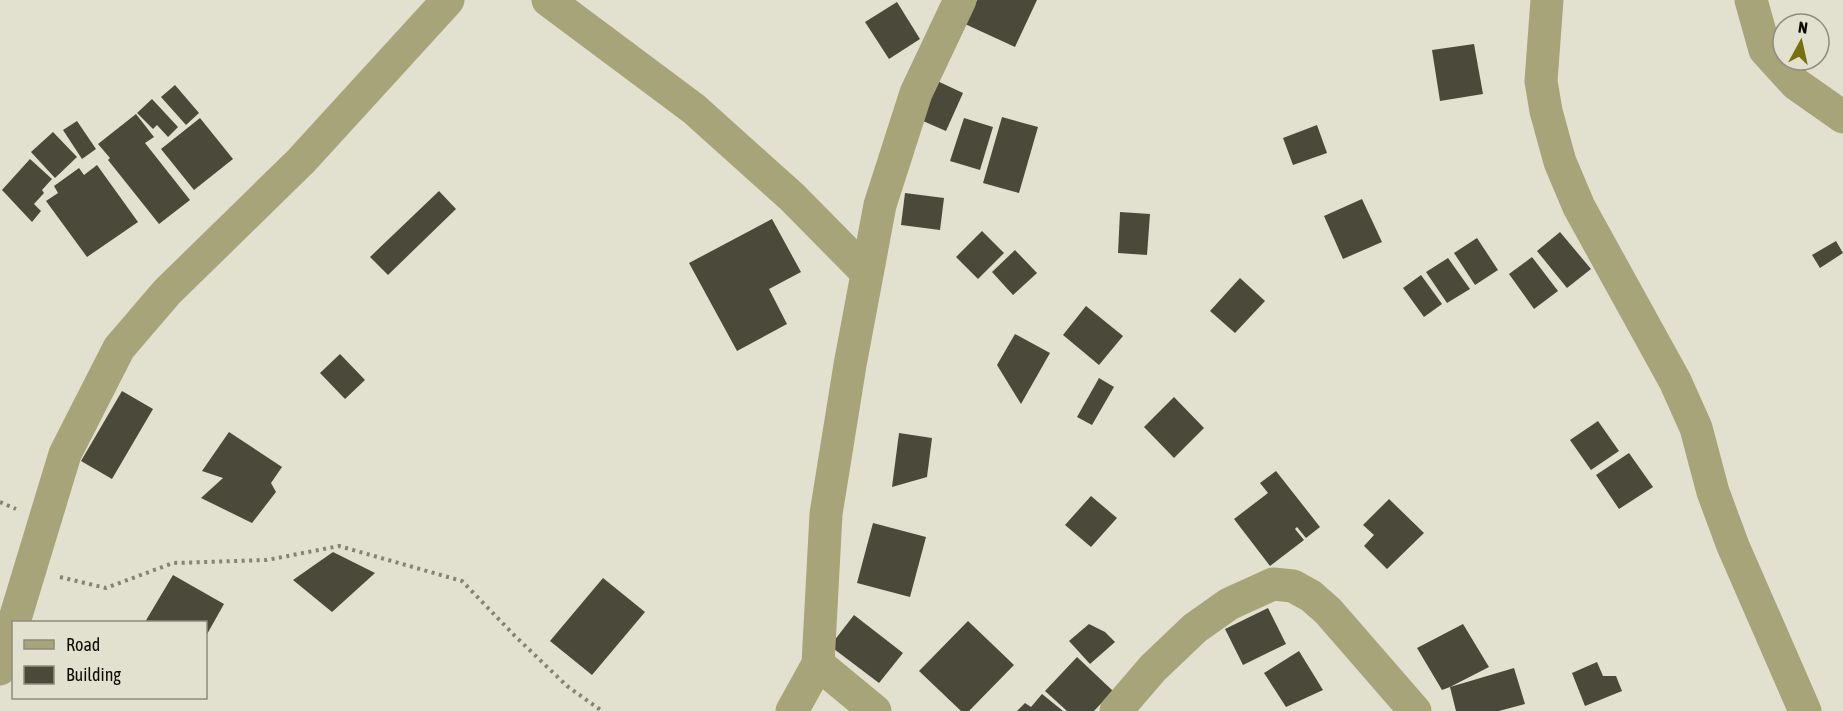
<svg xmlns="http://www.w3.org/2000/svg" width="1843" height="711" font-family="'Asap Condensed',sans-serif">
	<style>
		.building { fill: #4b4a3a }
		.lines { fill: none; stroke-linecap: round; stroke-linejoin: round }
		.path { stroke: #838376; stroke-width: 4; stroke-dasharray: 3 4.5; stroke-linecap: butt }
		.minor { stroke: #a7a47a; stroke-width: 33 }
	</style>
	<rect width="100%" height="100%" fill="#e2e1cf"/>
	<g class="building">
		<path d="M977 0H1037L1015 47 965 24Z"/>
		<path d="M897 2 920 39 889 59 865 22Z"/>
		<path d="M1474 44 1483 94 1440 101 1432 50Z"/>
		<path d="M933 79 963 93 946 131 916 118Z"/>
		<path d="M175 85 199 113 186 125 161 97Z"/>
		<path d="M152 99 178 127 168 137 157 125 153 129 137 113Z"/>
		<path d="M136 114 154 137 145 143 190 200 159 224 108 160 110 158 98 144Z"/>
		<path d="M1002 117 1038 127 1019 193 983 183Z"/>
		<path d="M200 118 233 159 194 190 161 149Z"/>
		<path d="M964 118 993 127 980 170 950 161Z"/>
		<path d="M77 121 96 149 82 159 63 130Z"/>
		<path d="M1317 125 1327 153 1293 165 1283 138Z"/>
		<path d="M53 132 77 157 55 178 31 152Z"/>
		<path d="M30 159 52 179 42 190 44 193 34 204 41 211 32 222 2 190Z"/>
		<path d="M97 165 138 222 87 257 46 201 58 193 54 186 79 168 84 175Z"/>
		<path d="M439 191 456 209 388 275 370 257Z"/>
		<path d="M905 193 944 198 940 230 901 225Z"/>
		<path d="M1362 199 1382 242 1343 259 1324 216Z"/>
		<path d="M1120 212 1150 214 1147 255 1118 253Z"/>
		<path d="M772 219 801 272 769 289 787 324 737 351 689 263Z"/>
		<path d="M982 231 1004 253 978 279 956 257Z"/>
		<path d="M1560 232 1591 269 1567 288 1537 251Z"/>
		<path d="M1477 238 1498 270 1475 285 1454 253Z"/>
		<path d="M1836 241 1843 253 1820 268 1812 255Z"/>
		<path d="M1015 250 1037 273 1013 295 992 272Z"/>
		<path d="M1532 257 1558 291 1534 309 1509 274Z"/>
		<path d="M1448 258 1470 289 1447 303 1426 272Z"/>
		<path d="M1421 275 1442 304 1424 317 1403 288Z"/>
		<path d="M1240 278 1265 301 1235 333 1210 311Z"/>
		<path d="M1086 306 1123 336 1099 365 1063 335Z"/>
		<path d="M1015 334 1050 353 1021 404 997 365Z"/>
		<path d="M340 354 365 380 345 399 320 373Z"/>
		<path d="M1099 378 1114 387 1092 425 1077 417Z"/>
		<path d="M122 391 153 409 112 479 81 461Z"/>
		<path d="M1174 397 1204 428 1174 458 1144 427Z"/>
		<path d="M1598 421 1619 451 1591 470 1570 440Z"/>
		<path d="M229 432 282 467 271 483 276 492 252 523 201 498 223 478 202 471Z"/>
		<path d="M899 433 932 438 927 477 892 487Z"/>
		<path d="M1629 453 1653 487 1619 509 1596 475Z"/>
		<path d="M1276 471 1320 527 1306 538 1297 527 1295 529 1304 540 1270 566 1234 519 1268 493 1260 483Z"/>
		<path d="M1091 496 1117 518 1091 547 1065 525Z"/>
		<path d="M1389 499 1424 533 1387 569 1364 546 1374 535 1363 525Z"/>
		<path d="M873 523 926 537 910 597 857 583Z"/>
		<path d="M333 552 375 573 332 612 293 580Z"/>
		<path d="M173 575 224 604 206 636V622H145Z"/>
		<path d="M603 578 645 612 592 675 550 641Z"/>
		<path d="M1268 608 1286 644 1243 665 1225 629Z"/>
		<path d="M854 615 903 653 879 683 830 646Z"/>
		<path d="M968 621 1014 665 969 711H961L919 671Z"/>
		<path d="M1089 624 1105 632 1115 642 1090 664 1069 641Z"/>
		<path d="M1463 624 1489 667 1450 687 1514 668 1525 704 1499 711H1456L1450 687 1442 690 1417 648Z"/>
		<path d="M1299 651 1323 690 1286 707 1264 673Z"/>
		<path d="M1077 657 1113 691 1094 711H1067L1045 691Z"/>
		<path d="M1597 662 1603 676H1616L1622 691 1585 706 1572 673Z"/>
		<path d="M1042 694 1063 711H1017L1025 703 1031 707Z"/>
	</g>
	<g class="lines">
		<g class="path">
			<path d="M0 502 16 509"/>
			<path d="M60 577 106 588 173 563 267 560 339 546 462 581 514 635 567 686 602 711"/>
		</g>
		<g class="minor">
			<path d="M548 0 694 109 792 197 867 273"/>
			<path d="M1547 0 1541 81 1546 111 1560 162 1579 207 1675 381 1696 428 1713 492 1733 546 1805 711"/>
			<path d="M1751 0 1765 50 1796 84 1843 117"/>
			<path d="M14 622 65 454 119 348 167 292 301 161 448 0"/>
			<path d="M818 664 875 711"/>
			<path d="M0 669 14 624"/>
			<path d="M792 711 818 664 826 514 850 365 880 205 916 93 960 0"/>
			<path d="M1116 711 1153 668 1195 628 1229 604 1273 584 1293 586 1311 596 1328 611 1415 711"/>
		</g>
	</g>
	<rect x="12" y="621" width="195" height="78" fill="#e2e1cf" stroke="#8c8c7f" stroke-width="1.5"/>
	<rect x="24" y="640" width="30" height="9" fill="#a7a47a" stroke="#8c8c7f" stroke-width="1.5"/>
	<text x="66" y="651" font-size="18" fill="#0c0c06">Road</text>
	<rect x="24" y="666" width="30" height="18" fill="#4b4a3a" stroke="#8c8c7f" stroke-width="1.5"/>
	<text x="66" y="681" font-size="18" fill="#0c0c06">Building</text>
	<g transform="translate(1801 42) rotate(8)"><circle r="28" fill="#e2e1cf" stroke="#8c8c7f" stroke-width="1.5"/>
	<path d="M0-4.5L10 22L0 15L-10 22Z" fill="#777010"/>
	<text y="-9" font-size="16" font-weight="bold" text-anchor="middle" fill="#0c0c06">N</text>
	</g>
</svg>
